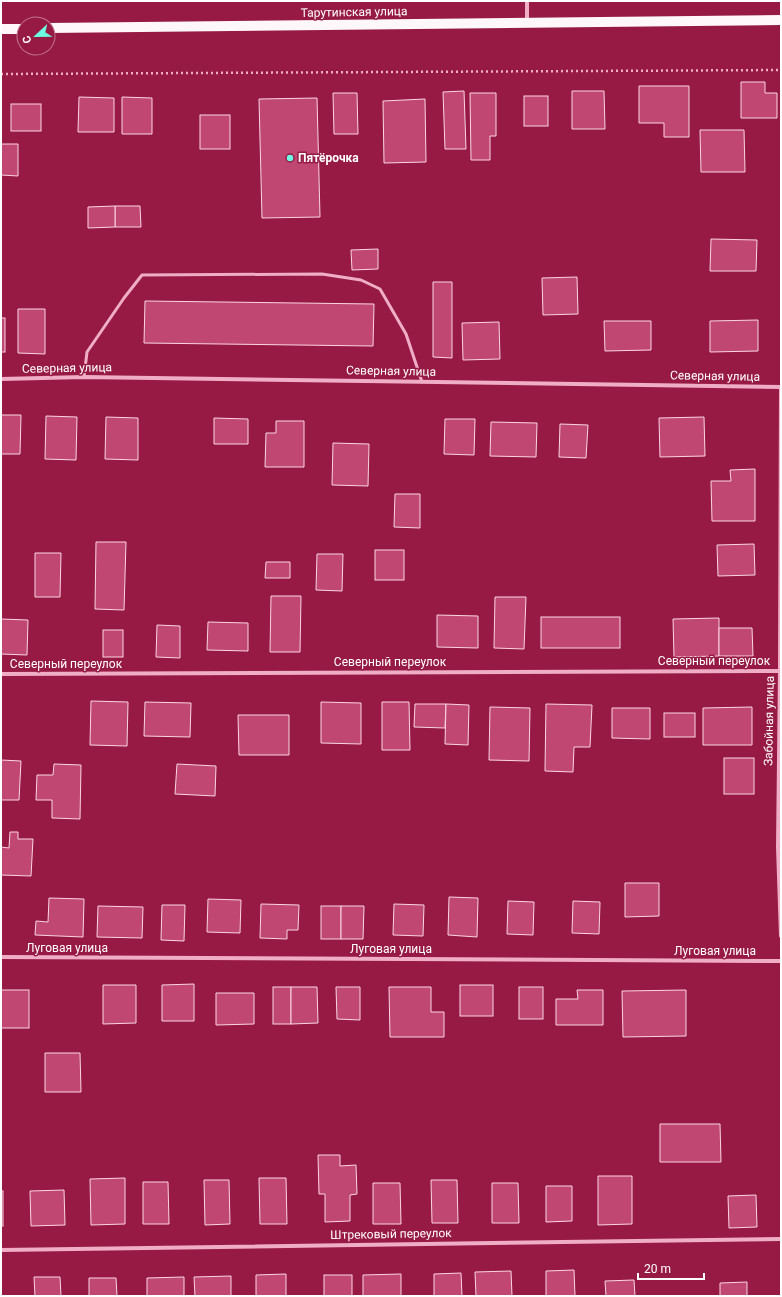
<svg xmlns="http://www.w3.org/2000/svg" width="782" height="1297" font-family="Roboto,sans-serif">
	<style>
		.building { fill: #bf4772; stroke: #fbd5e3 }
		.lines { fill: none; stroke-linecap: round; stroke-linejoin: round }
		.path { stroke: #f0aec6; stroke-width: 2.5; stroke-dasharray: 2 3; stroke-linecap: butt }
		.service { stroke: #f0aec6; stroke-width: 3 }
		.minor { stroke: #f0aec6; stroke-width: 4 }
		.primary { stroke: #fff7f9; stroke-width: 10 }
		.poi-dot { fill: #6dffe2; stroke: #971a45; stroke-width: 1.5 }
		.labels { text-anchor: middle; stroke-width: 3; stroke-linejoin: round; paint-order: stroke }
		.street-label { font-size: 12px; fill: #fff; stroke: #971a45 }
		.poi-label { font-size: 12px; font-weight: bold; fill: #fff; stroke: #971a45; text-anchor: start }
	</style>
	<rect width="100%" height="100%" fill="#971a45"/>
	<g class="building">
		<path d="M741 82H765V93H777V118H741Z"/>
		<path d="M639 86H689V137H664V123H639Z"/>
		<path d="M464 91 466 149H445L443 92Z"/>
		<path d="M572 91H604L605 129H572Z"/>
		<path d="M333 93H357L358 134H334Z"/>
		<path d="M470 93H496V136H490V160H471Z"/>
		<rect x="524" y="96" width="24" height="30"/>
		<path d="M79 97 114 98V132H78Z"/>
		<path d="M122 97 152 98V134H122Z"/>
		<path d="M317 98 320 217 262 218 259 99Z"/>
		<path d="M425 99 426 162 384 163 383 101Z"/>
		<rect x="11" y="104" width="30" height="27"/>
		<rect x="200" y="115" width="30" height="34"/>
		<path d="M700 130H744L745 172H701Z"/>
		<path d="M1 144H18V176L1 175Z"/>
		<path d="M115 206H140L141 227H115Z"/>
		<path d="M115 206V227L88 228V207Z"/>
		<path d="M711 239 757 240 756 271H710Z"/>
		<path d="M378 249V269L352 270 351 250Z"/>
		<path d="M577 277 578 314 543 315 542 278Z"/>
		<path d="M433 282H452V358L433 357Z"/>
		<path d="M145 301 374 304 373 346 144 343Z"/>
		<path d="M18 309H45V354L18 353Z"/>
		<rect x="1" y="318" width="4" height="34"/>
		<path d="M758 320V351L710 352V321Z"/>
		<path d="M604 321H651V350L605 351Z"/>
		<path d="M499 322 500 359 463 360 462 323Z"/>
		<path d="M1 415H21L20 454H1Z"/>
		<path d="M46 416 77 417 76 460 45 459Z"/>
		<path d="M106 417 138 418V460L105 459Z"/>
		<path d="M704 417 705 456 660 457 659 418Z"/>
		<path d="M214 418 248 419V444H214Z"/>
		<path d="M445 419H475L474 455 444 454Z"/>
		<path d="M276 421H304V467H265L266 433H276Z"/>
		<path d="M491 422 537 423 536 457 490 456Z"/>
		<path d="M560 424 588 425 586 458 559 457Z"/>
		<path d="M333 443 369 444 368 486 332 485Z"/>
		<path d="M755 469V521H712L711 481H731L730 470Z"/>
		<path d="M395 494H420V528L394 527Z"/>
		<path d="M96 542H126L124 610 95 609Z"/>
		<path d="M754 544 755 575 718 576 717 545Z"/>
		<rect x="375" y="550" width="29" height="30"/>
		<path d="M35 553H61L60 597H35Z"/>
		<path d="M317 554H343L342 591 316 590Z"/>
		<path d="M266 562H290V578H265Z"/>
		<path d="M271 596H301L300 652H270Z"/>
		<path d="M495 597H526L524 649 494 648Z"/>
		<path d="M437 615 478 616V648L437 647Z"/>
		<rect x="541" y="617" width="79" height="31"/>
		<path d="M719 618V656L674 657 673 619Z"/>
		<path d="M1 619 28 620 27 655 1 654Z"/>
		<path d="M208 622 248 623V651L207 650Z"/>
		<path d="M157 625 180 626V658L156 657Z"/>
		<path d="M719 628H752L753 656H719Z"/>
		<rect x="103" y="630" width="20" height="27"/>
		<path d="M91 701 128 702 127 746 90 745Z"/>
		<path d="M145 702 191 703 190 737 144 736Z"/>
		<path d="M321 702 361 703V744L321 743Z"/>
		<path d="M382 702H409L410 750H382Z"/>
		<path d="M415 704H446L445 728 414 727Z"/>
		<path d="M446 704 469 705 468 745 445 744Z"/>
		<path d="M546 704 592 705 590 747H574L573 772 545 771Z"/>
		<path d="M490 707 530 708 529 761 489 760Z"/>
		<path d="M752 707V745H703V708Z"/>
		<path d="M612 708H650V739L612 738Z"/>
		<rect x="664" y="713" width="31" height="24"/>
		<path d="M238 715H289V755H239Z"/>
		<rect x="724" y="758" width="30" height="36"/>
		<path d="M1 760 21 761 19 800H1Z"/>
		<path d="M54 764 81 765 80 819 52 818V800H36L37 775H53Z"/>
		<path d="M177 764 216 766 215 796 175 794Z"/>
		<path d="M10 832H18V839H33L31 876 1 875V847L9 848Z"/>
		<path d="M625 883H659V916L625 917Z"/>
		<path d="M449 897 478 898 477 937 448 935Z"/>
		<path d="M49 898 84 899 83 937 35 935 36 921 48 922Z"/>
		<path d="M208 899 241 900 240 933 207 932Z"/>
		<path d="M508 901 534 902 533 935 507 934Z"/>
		<path d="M573 901 600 902 599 934 572 933Z"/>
		<path d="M261 904 299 905 298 930H287V939L260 938Z"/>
		<path d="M394 904 424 905 423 936 393 935Z"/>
		<path d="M162 905H185L184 941 161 940Z"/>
		<path d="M98 906 143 907 142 938 97 937Z"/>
		<rect x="321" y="906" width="20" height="33"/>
		<path d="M341 906H364L363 939H341Z"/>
		<path d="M194 984V1021H162V985Z"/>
		<path d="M103 985H136V1023L103 1024Z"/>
		<rect x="460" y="985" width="33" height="31"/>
		<rect x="273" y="987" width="18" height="37"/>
		<path d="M291 987H317L318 1023 291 1024Z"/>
		<path d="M336 987H360V1020L337 1019Z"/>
		<path d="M389 987H431V1012H444V1037H390Z"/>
		<rect x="519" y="987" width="24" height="32"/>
		<rect x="1" y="990" width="28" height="38"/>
		<path d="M577 990H603V1025H556V999H578Z"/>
		<path d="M686 990V1036L623 1037 622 991Z"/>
		<path d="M216 993H254V1024L216 1025Z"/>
		<path d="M45 1053H80L81 1092H45Z"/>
		<path d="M660 1124H720L721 1162H660Z"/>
		<path d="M318 1155H340V1166L356 1165 357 1194 350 1195V1221L325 1222V1194H319Z"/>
		<path d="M598 1176H632V1224L598 1225Z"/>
		<path d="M125 1178V1224L91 1225 90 1179Z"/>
		<path d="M259 1178H286L287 1224H260Z"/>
		<path d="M204 1180H229L230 1224 205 1225Z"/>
		<path d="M431 1180H457L458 1223H432Z"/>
		<path d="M143 1182H168L169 1224H143Z"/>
		<path d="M373 1183H400L401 1224H373Z"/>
		<path d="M492 1183H518L519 1223H492Z"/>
		<path d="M546 1186H572V1221L546 1222Z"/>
		<path d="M64 1190 65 1225 31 1226 30 1191Z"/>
		<rect x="1" y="1191" width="2" height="35"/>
		<path d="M756 1195 757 1227 729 1228 728 1196Z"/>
		<path d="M574 1270 575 1296H546V1271Z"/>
		<path d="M511 1271 512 1296H476L475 1272Z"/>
		<path d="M461 1273 462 1296H434V1274Z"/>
		<path d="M286 1274V1296H256V1275Z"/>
		<path d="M401 1274V1296H363V1275Z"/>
		<rect x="324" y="1275" width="28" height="21"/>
		<path d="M231 1276V1296H246H195L194 1277Z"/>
		<path d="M34 1277H60L61 1296H35Z"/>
		<path d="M184 1277V1296H147V1278Z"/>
		<path d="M89 1278H116L117 1296H89Z"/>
		<path d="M634 1280 635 1296H606L605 1281Z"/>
		<path d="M747 1282V1296H720V1283Z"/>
	</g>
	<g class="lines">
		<path class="path" d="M1 74 781 70"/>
		<path class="service" d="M84 377 87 352 124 298 142 275 322 274 361 280 380 289 406 334 422 382"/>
		<g class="minor">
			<path d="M527 1V23"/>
			<path d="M1 379 84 377 781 387"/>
			<path d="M781 387 780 671 778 847 781 936"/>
			<path d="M1 674 780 671"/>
			<path d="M1 957 781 961"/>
			<path d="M1 1250 781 1239"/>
		</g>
		<g class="primary">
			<path d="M48 28 781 20"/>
			<path d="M1 29H24"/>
		</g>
	</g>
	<circle class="poi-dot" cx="290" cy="158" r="4"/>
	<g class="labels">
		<g class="street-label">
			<text transform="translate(354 12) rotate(-1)" y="4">Тарутинская улица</text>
			<text transform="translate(67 368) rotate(-1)" y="4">Северная улица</text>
			<text transform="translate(391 371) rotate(1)" y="4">Северная улица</text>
			<text transform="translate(715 376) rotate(1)" y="4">Северная улица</text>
			<text x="714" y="665">Северный переулок</text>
			<text x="390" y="666">Северный переулок</text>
			<text x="66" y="668">Северный переулок</text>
			<text transform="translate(769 721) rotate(-89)" y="4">Забойная улица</text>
			<text x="67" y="952">Луговая улица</text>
			<text x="391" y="953">Луговая улица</text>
			<text x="715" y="955">Луговая улица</text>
			<text transform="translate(391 1234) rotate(-1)" y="4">Штрековый переулок</text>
		</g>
		<g class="poi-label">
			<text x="298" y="162">Пятёрочка</text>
		</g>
	</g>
	<rect width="782" height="1297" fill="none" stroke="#ffffff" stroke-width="4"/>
	<g transform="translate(36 36) rotate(248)"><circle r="19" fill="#971a45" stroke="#c1768f"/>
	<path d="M0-3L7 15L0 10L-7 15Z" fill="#6dffe2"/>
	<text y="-6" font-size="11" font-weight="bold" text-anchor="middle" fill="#ffffff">С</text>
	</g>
	<path d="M638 1273v6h66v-6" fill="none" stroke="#ffffff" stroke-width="2"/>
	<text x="644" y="1273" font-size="12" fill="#ffffff" stroke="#971a45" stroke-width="3" paint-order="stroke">20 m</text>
</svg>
